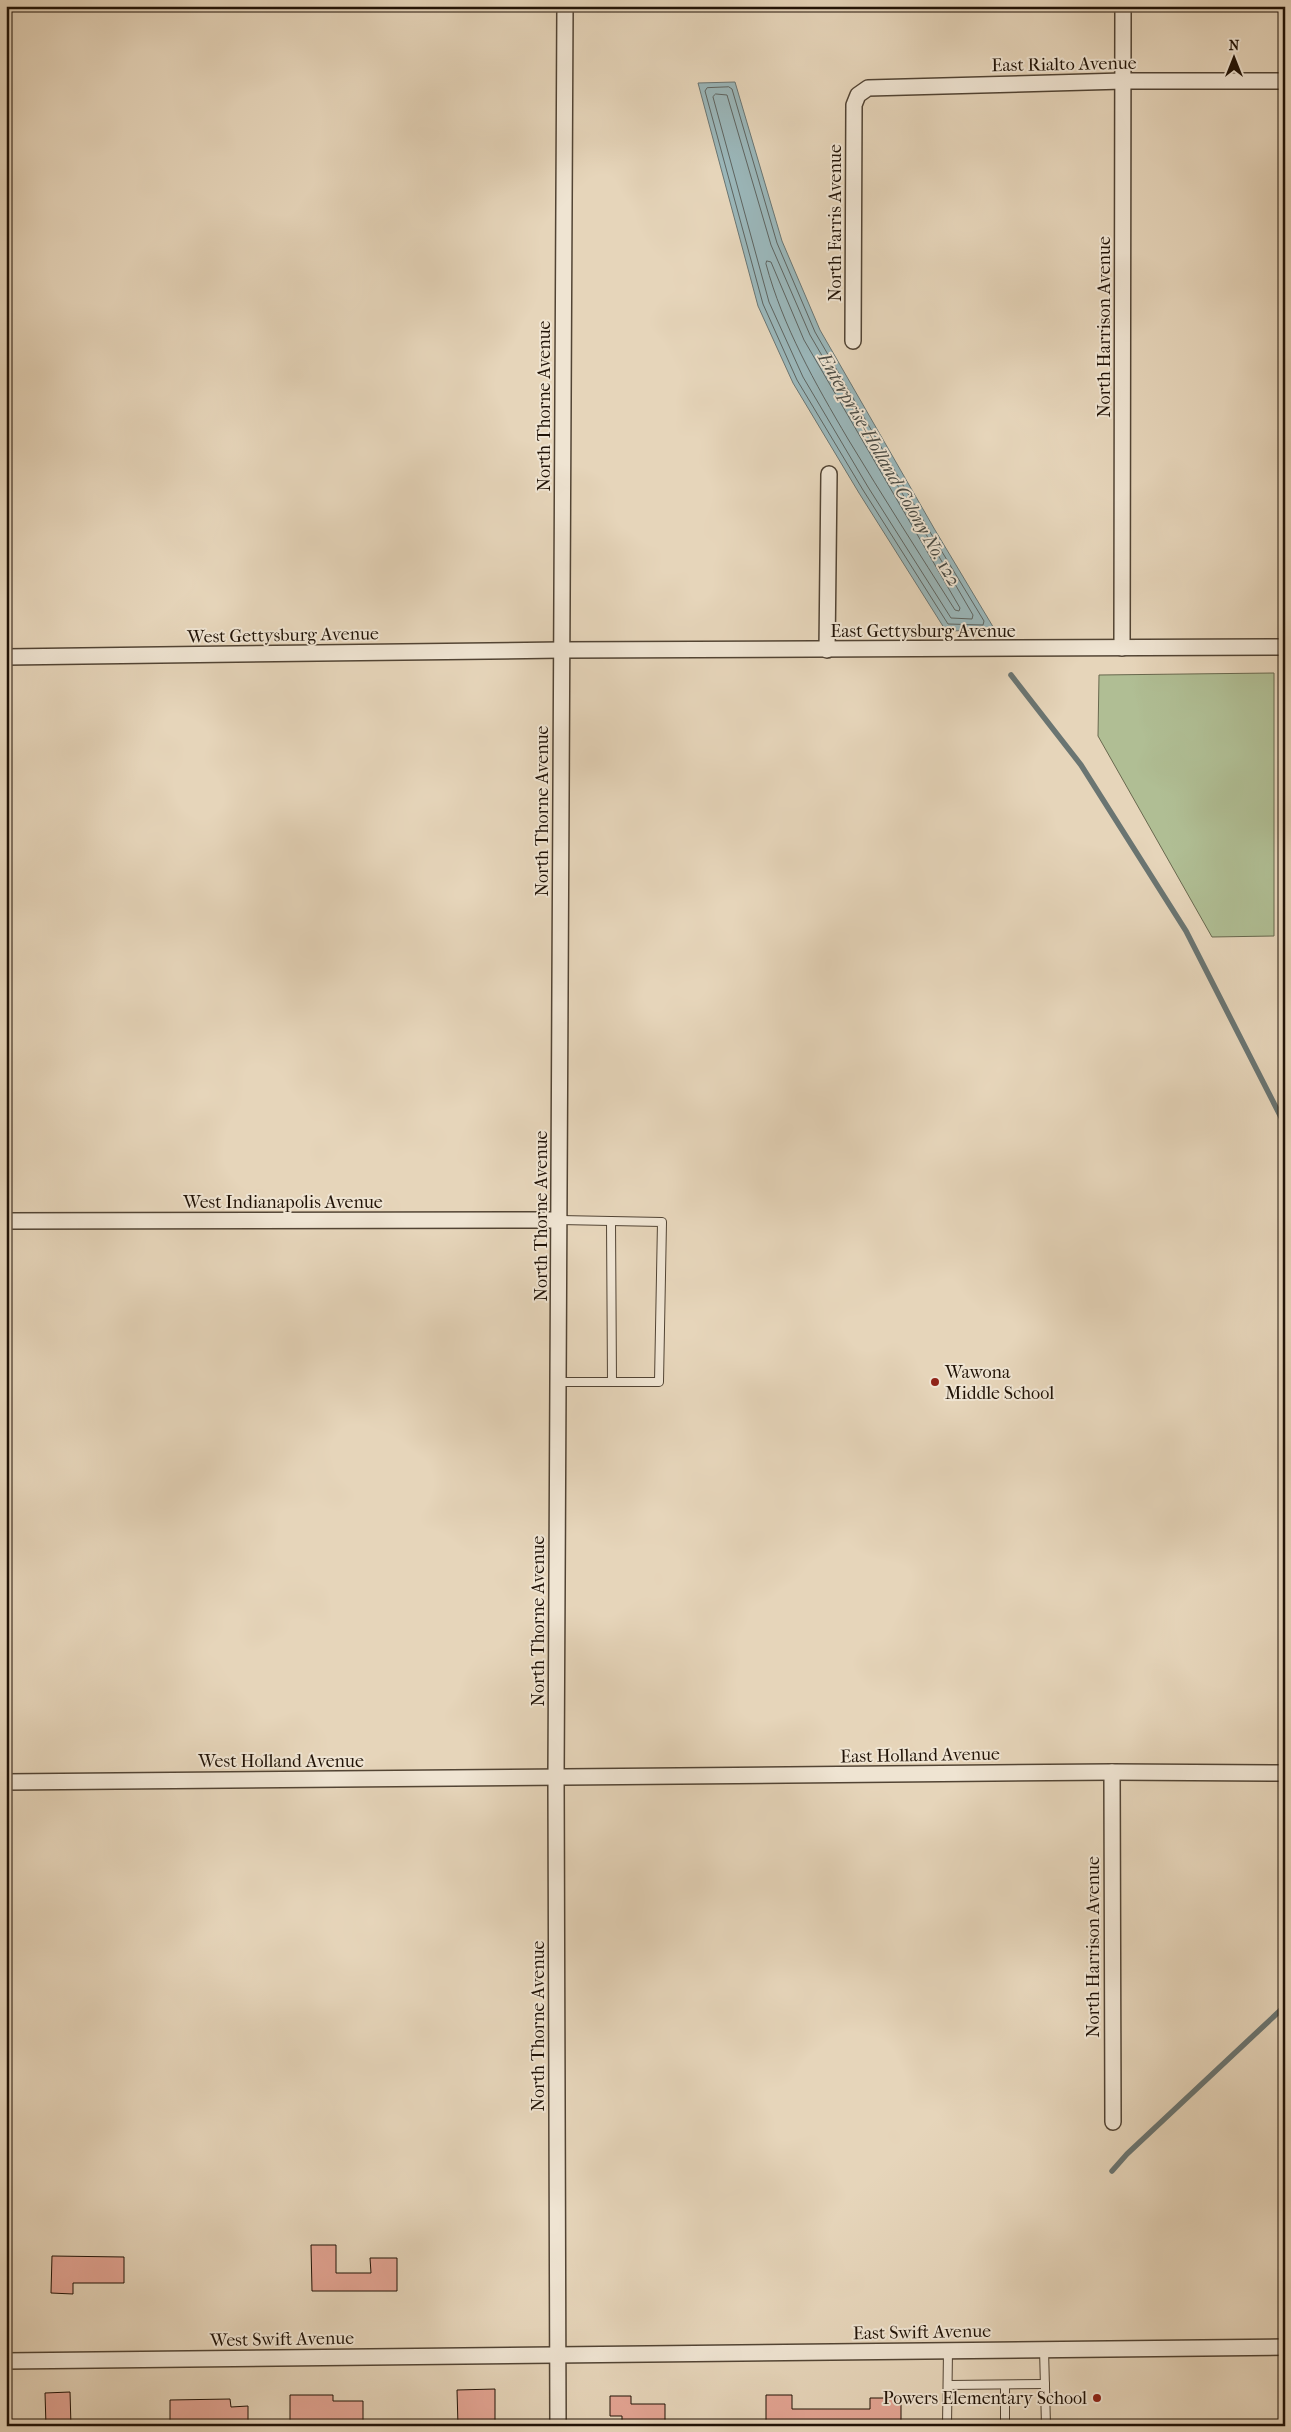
<svg xmlns="http://www.w3.org/2000/svg" width="1291" height="2432" font-family="'IM FELL French Canon',serif">
	<style>
		.green { fill: #b0be94; stroke: #68684e }
		.water { fill: #9ab6b9; stroke: #6a7572 }
		.lines { fill: none; stroke-linecap: round; stroke-linejoin: round }
		.shore { stroke: #5e6460; stroke-width: 1 }
		.stream { stroke: #6a7572; stroke-width: 5.5 }
		.building { fill: #e3a493; stroke: #211307 }
		.lane-casing { stroke: #524434; stroke-width: 10 }
		.street-casing { stroke: #524434; stroke-width: 18 }
		.lane { stroke: #efe4d2; stroke-width: 8 }
		.street { stroke: #efe4d2; stroke-width: 15 }
		.poi-dot { fill: #8f2418; stroke: #efe4d2; stroke-width: 2 }
		.labels { text-anchor: middle; stroke-width: 4; stroke-linejoin: round; paint-order: stroke }
		.street-label { font-size: 18px; fill: #211307; stroke: #efe4d2 }
		.poi-label { font-size: 18px; fill: #211307; stroke: #efe4d2; text-anchor: start }
		.water-label { font-size: 19px; font-style: italic; fill: #4b4c45; stroke: #efe4d2 }
	</style>
	<rect width="100%" height="100%" fill="#e6d5ba"/>
	<filter id="stains"><feTurbulence type="fractalNoise" baseFrequency=".004" numOctaves="4"/><feColorMatrix values="0 0 0 0 .2 0 0 0 0 .09 0 0 0 0 .02 0 0 0 .5 -.17"/></filter>
	<radialGradient id="worn" r=".72"><stop offset=".6" stop-color="#630" stop-opacity="0"/><stop offset="1" stop-color="#630" stop-opacity=".3"/></radialGradient>
	<path class="green" d="M1274 673V936L1212 937 1098 736 1099 675Z"/>
	<path class="water" d="M735 82 782 241 820 330 935 530 995 630 946 631 859 493 793 383 758 306 698 83Z"/>
	<g class="lines">
		<g class="shore">
			<path d="M729 87 732 89 777 243 815 332 930 532 984 621 983 625 948 624 863 490 797 380 763 304 705 91 707 88Z"/>
			<path d="M716 94 727 95 771 245 810 335 973 615 972 619 951 618 868 487 803 377 769 302 713 97Z"/>
			<path d="M767 261 771 262 804 340 960 608 959 611 955 610C919 553 883 497 848 439 815 383 783 327 766 264Z"/>
		</g>
		<g class="stream">
			<path d="M1011 675 1081 765 1186 931 1285 1125"/>
			<path d="M1112 2171 1127 2154 1285 2006"/>
		</g>
	</g>
	<g class="building">
		<path d="M311 2245H336V2273H371L370 2258H397V2291H312Z"/>
		<path d="M52 2256 124 2257V2283H73V2294L51 2293Z"/>
		<path d="M495 2389V2426H458L457 2390Z"/>
		<path d="M70 2392 71 2426H46L45 2393Z"/>
		<path d="M290 2395H333V2401H363V2426H290Z"/>
		<path d="M766 2395H792V2409H870V2398H901V2426H766Z"/>
		<path d="M610 2396H631V2404H665V2426H622V2416H610Z"/>
		<path d="M230 2399 231 2407 248 2406V2426H170V2400Z"/>
	</g>
	<g class="lines">
		<g class="lane-casing">
			<g id="lane">
				<path d="M611 1221 612 1382"/>
				<path d="M559 1382H659L662 1222 560 1220"/>
				<path d="M1044 2349 1046 2426"/>
				<path d="M948 2385 1045 2384"/>
				<path d="M1005 2385V2426"/>
				<path d="M947 2426 948 2350"/>
			</g>
		</g>
		<g class="street-casing">
			<g id="street">
				<path d="M853 341 854 105 858 95 868 88 1123 81H1285"/>
				<path d="M1122 648 1123 6"/>
				<path d="M827 650 829 474"/>
				<path d="M6 657 561 650 1285 647"/>
				<path d="M6 1221 560 1220"/>
				<path d="M1112 1772 1113 2122"/>
				<path d="M6 1782 1112 1772 1285 1773"/>
				<path d="M6 2361 1285 2347"/>
				<path d="M558 2426 556 1778 565 6"/>
			</g>
		</g>
		<use href="#lane" class="lane"/>
		<use href="#street" class="street"/>
	</g>
	<g class="poi-dot">
		<circle cx="935" cy="1382" r="5"/>
		<circle cx="1097" cy="2398" r="5"/>
	</g>
	<g class="labels">
		<g class="street-label">
			<text transform="translate(1064 64) rotate(-1)" y="6">East Rialto Avenue</text>
			<text transform="translate(835 223) rotate(-90)" y="6">North Farris Avenue</text>
			<text transform="translate(1104 327) rotate(-90)" y="6">North Harrison Avenue</text>
			<text transform="translate(544 406) rotate(-90)" y="6">North Thorne Avenue</text>
			<text x="923" y="637">East Gettysburg Avenue</text>
			<text transform="translate(283 635) rotate(-1)" y="6">West Gettysburg Avenue</text>
			<text transform="translate(542 811) rotate(-90)" y="6">North Thorne Avenue</text>
			<text x="283" y="1208">West Indianapolis Avenue</text>
			<text transform="translate(541 1216) rotate(-90)" y="6">North Thorne Avenue</text>
			<text transform="translate(538 1621) rotate(-90)" y="6">North Thorne Avenue</text>
			<text transform="translate(920 1755) rotate(-1)" y="6">East Holland Avenue</text>
			<text x="281" y="1767">West Holland Avenue</text>
			<text transform="translate(1093 1947) rotate(-90)" y="6">North Harrison Avenue</text>
			<text transform="translate(538 2026) rotate(-90)" y="6">North Thorne Avenue</text>
			<text transform="translate(922 2332) rotate(-1)" y="6">East Swift Avenue</text>
			<text transform="translate(282 2339) rotate(-1)" y="6">West Swift Avenue</text>
		</g>
		<g class="poi-label">
			<text x="945" y="1378">Wawona<tspan x="945" dy="21">Middle School</tspan></text>
			<text x="1087" y="2404" text-anchor="end">Powers Elementary School</text>
		</g>
		<g class="water-label">
			<text transform="translate(890 469) rotate(60)" y="7">Enterprise-Holland Colony No. 122</text>
		</g>
	</g>
	<rect width="1291" height="2432" fill="none" stroke="#e6d5ba" stroke-width="25"/>
	<rect x="8" y="8" width="1276" height="2417" fill="none" stroke="#211307" stroke-width="2.5"/>
	<rect x="12" y="12" width="1266" height="2407" fill="none" stroke="#211307"/>
	<g transform="translate(1234 58)" stroke="#efe4d2" stroke-width="4" paint-order="stroke">
	<path d="M0-4L9 19L0 12L-9 19Z" fill="#211307"/>
	<text y="-8" font-size="14" font-weight="bold" text-anchor="middle" fill="#211307">N</text>
	</g>
	<rect width="100%" height="100%" filter="url(#stains)"/>
	<rect width="100%" height="100%" fill="url(#worn)"/>
</svg>
